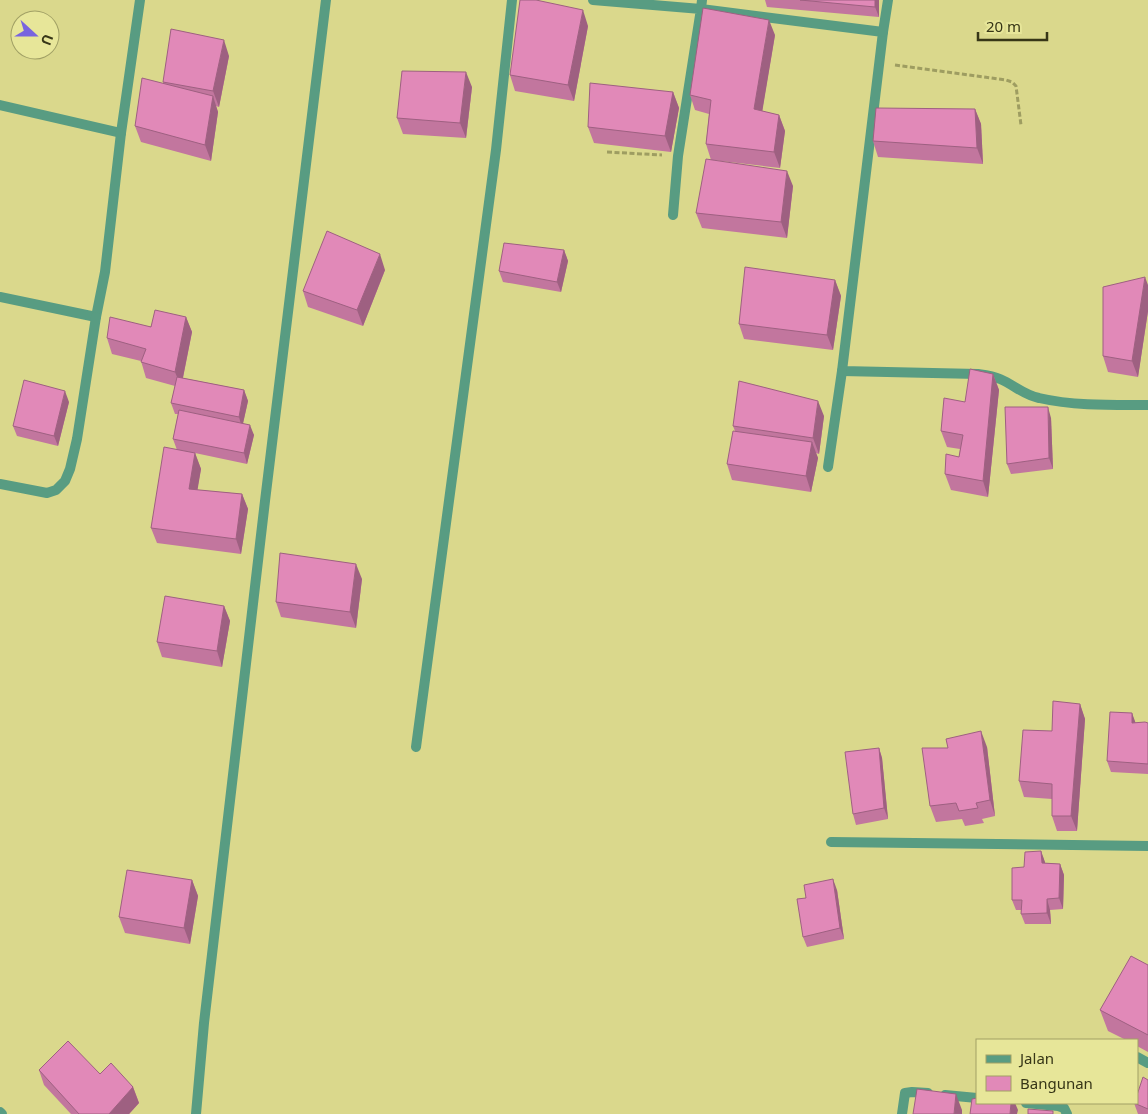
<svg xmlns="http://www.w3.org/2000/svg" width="1148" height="1114" font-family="'Noto Sans',sans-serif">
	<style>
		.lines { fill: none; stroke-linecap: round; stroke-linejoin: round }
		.path { stroke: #9e9d61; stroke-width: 3; stroke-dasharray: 5 2.5; stroke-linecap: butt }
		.minor { stroke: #589c82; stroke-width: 10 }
		.wall { fill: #c2769e }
		.shaded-wall { fill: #9e6081 }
		.building { fill: #e189b8; stroke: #9e6081 }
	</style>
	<rect width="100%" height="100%" fill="#dad88c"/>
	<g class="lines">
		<g class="path">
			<path d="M895 65 1006 80 1012 82 1016 86 1021 125"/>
			<path d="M607 152 662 155"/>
		</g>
		<g class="minor">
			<path d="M593 0 701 9 678 156 673 215"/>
			<path d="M702 0 701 9 883 32 842 371 978 374C985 375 993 376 1000 379 1014 385 1024 395 1039 398 1074 406 1112 405 1148 405"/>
			<path d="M883 32 888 0"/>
			<path d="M0 105 121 133"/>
			<path d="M0 297 96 317 105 272 121 133 140 0"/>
			<path d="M828 467 842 371"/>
			<path d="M0 484 47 493 56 490 65 481 70 469 77 439 96 317"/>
			<path d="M416 747 496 150 512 0"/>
			<path d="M831 842 1148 846"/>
			<path d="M1137 1057 1148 1063"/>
			<path d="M945 1095 977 1098"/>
			<path d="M1026 1103 1058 1106 1064 1108 1067 1114"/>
			<path d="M0 1112 2 1114"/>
			<path d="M196 1114 204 1023 265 501 326 0"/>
			<path d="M902 1114 905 1093 912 1092 928 1093"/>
		</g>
	</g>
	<g class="wall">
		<path d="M765 0H879V17L767 7Z"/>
		<path d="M588 26 574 101 515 91 510 75Z"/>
		<path d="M775 35 762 111 779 115 785 131 780 168 712 160 793 186 787 238 702 228 696 213 711 160 706 144 709 114 695 110 690 95Z"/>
		<path d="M229 56 219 107 216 106 218 112 211 161 141 142 135 126 164 84 163 82Z"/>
		<path d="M472 87 466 138 403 134 397 118Z"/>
		<path d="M673 92 679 108 671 152 594 143 588 127Z"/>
		<path d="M975 109 981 124 983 164 878 157 873 141Z"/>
		<path d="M564 250 568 261 561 292 503 282 499 271Z"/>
		<path d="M385 270 363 326 308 307 303 291Z"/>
		<path d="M835 280 841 296 833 350 744 339 739 324Z"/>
		<path d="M1148 285V311L1138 377 1108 372 1103 356Z"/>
		<path d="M186 317 192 332 183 378 244 390 248 401 243 423 254 435 247 464 195 453 201 469 197 490 242 494 248 509 241 554 157 543 151 528 177 450 173 439 178 414H175L171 403 175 386 146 378 141 361 112 354 107 338Z"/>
		<path d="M993 374 999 390 988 497 951 490 945 474 959 457 960 449 947 447 941 431 965 402Z"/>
		<path d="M69 402 58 446 17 436 13 426Z"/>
		<path d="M824 416 819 454 816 453 818 458 811 492 732 480 727 464 735 431 733 426Z"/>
		<path d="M1051 418 1053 469 1011 474 1007 464Z"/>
		<path d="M362 579 356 628 281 617 276 602Z"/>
		<path d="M224 606 230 621 222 667 162 657 157 642Z"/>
		<path d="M1080 704 1085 719 1077 831H1057L1052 816V799L1024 797 1019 781 1052 731Z"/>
		<path d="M1132 713 1135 723H1148V774L1111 772 1107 761Z"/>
		<path d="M987 747 995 816 982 819 984 823 965 826 962 819 936 822 930 806 948 748Z"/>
		<path d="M879 748 882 758 888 819 856 825 853 814Z"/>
		<path d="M1041 851 1045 863 1060 864 1064 875 1063 909 1050 910 1051 924H1025L1021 914V910H1016L1012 900 1024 867Z"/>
		<path d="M192 880 198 896 190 944 125 933 119 917Z"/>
		<path d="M837 890 844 939 807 947 803 937 806 898Z"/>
		<path d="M1148 965V1052L1137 1046V1040H1126L1108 1031 1100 1010Z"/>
		<path d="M39 1070 100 1074 133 1087 139 1103 129 1114H71L44 1085Z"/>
		<path d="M1148 1080V1114H1138L1134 1103Z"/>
	</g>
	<g class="shaded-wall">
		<path d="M875 0H879V17L875 7Z"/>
		<path d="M583 10 588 26 574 101 568 85Z"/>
		<path d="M769 20 775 35 760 125 754 109Z"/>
		<path d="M224 40 229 56 219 107 213 91Z"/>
		<path d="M466 72 472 87 466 138 460 123Z"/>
		<path d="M673 92 679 108 671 152 665 136Z"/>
		<path d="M213 96 218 112 211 161 205 145Z"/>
		<path d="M975 109 981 124 983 164 977 148Z"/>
		<path d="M779 115 785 131 780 168 774 152Z"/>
		<path d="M787 171 793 186 787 238 781 222Z"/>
		<path d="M564 250 568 261 561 292 557 282Z"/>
		<path d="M380 254 385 270 363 326 357 310Z"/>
		<path d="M1145 277 1148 285V311L1138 377 1132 361Z"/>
		<path d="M835 280 841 296 833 350 827 335Z"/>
		<path d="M186 317 192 332 181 387 175 372Z"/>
		<path d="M993 374 999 390 988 497 983 481Z"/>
		<path d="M244 390 248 401 242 428 239 417Z"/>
		<path d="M65 391 69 402 58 446 54 436Z"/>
		<path d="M818 401 824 416 819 454 813 438Z"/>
		<path d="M1048 407 1051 418 1053 469 1049 458Z"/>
		<path d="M250 425 254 435 247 464 244 453Z"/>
		<path d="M812 442 818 458 811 492 806 476Z"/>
		<path d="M195 453 201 469 195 505 189 489Z"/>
		<path d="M242 494 248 509 241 554 236 539Z"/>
		<path d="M356 564 362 579 356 628 350 612Z"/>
		<path d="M224 606 230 621 222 667 217 651Z"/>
		<path d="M1080 704 1085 719 1077 831 1071 816Z"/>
		<path d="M1132 713 1136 724 1132 723Z"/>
		<path d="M981 731 987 747 995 816 990 800Z"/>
		<path d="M879 748 882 758 888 819 884 808Z"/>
		<path d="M1041 851 1045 862 1046 874 1042 863Z"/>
		<path d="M1060 864 1064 875 1063 909 1059 898Z"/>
		<path d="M833 879 837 890 844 939 840 928Z"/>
		<path d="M192 880 198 896 190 944 184 928Z"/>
		<path d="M1047 899 1050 910 1051 924 1047 913Z"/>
		<path d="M133 1087 139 1103 129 1114H109Z"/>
		<path d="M956 1094 962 1110V1114H954Z"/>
		<path d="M1011 1103H1015L1018 1110 1017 1114H1010Z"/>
	</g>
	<g class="building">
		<path d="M520 0H536L583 10 568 85 510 75Z"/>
		<path d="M800 0H875V7Z"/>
		<path d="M703 8 769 20 754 109 779 115 774 152 706 144 711 100 690 95Z"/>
		<path d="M171 29 224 40 213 91 163 82Z"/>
		<path d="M402 71 466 72 460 123 397 118Z"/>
		<path d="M142 78 213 96 205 145 135 126Z"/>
		<path d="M590 83 673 92 665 136 588 127Z"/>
		<path d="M876 108 975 109 977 148 873 141Z"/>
		<path d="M706 159 787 171 781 222 696 213Z"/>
		<path d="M327 231 380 254 357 310 303 291Z"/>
		<path d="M504 243 564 250 557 282 499 271Z"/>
		<path d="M745 267 835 280 827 335 739 324Z"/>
		<path d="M1145 277 1132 361 1103 356V287Z"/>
		<path d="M155 310 186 317 175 372 141 362 146 349 107 338 110 317 151 327Z"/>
		<path d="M970 369 993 374 983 481 945 474 946 454 959 457 963 435 941 431 944 398 965 402Z"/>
		<path d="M177 377 244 390 239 417 171 403Z"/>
		<path d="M24 380 65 391 54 436 13 426Z"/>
		<path d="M739 381 818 401 813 438 733 426Z"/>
		<path d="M1005 407H1048L1049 458 1007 464Z"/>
		<path d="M179 410 250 425 244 453 173 439Z"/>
		<path d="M733 431 812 442 806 476 727 464Z"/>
		<path d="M164 447 195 453 189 489 242 494 236 539 151 528Z"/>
		<path d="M280 553 356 564 350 612 276 602Z"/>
		<path d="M165 596 224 606 217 651 157 642Z"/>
		<path d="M1053 701 1080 704 1071 816H1052V784L1019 781 1023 730 1052 731Z"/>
		<path d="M1110 712 1132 713V723L1145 722 1148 723V764L1107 761Z"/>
		<path d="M981 731 990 800 976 803 978 808 959 811 956 803 930 806 922 748H948L946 739Z"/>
		<path d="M879 748 884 808 853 814 845 752Z"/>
		<path d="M1041 851 1042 863 1060 864 1059 898 1047 899V913L1021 914 1022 900H1012V868L1024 867 1025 852Z"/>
		<path d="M127 870 192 880 184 928 119 917Z"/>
		<path d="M833 879 840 928 803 937 797 899 806 898 804 885Z"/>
		<path d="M1131 956 1148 965V1035L1100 1010Z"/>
		<path d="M68 1041 100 1074 111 1063 133 1087 109 1114H79L39 1070Z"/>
		<path d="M1143 1077 1148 1080V1109L1134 1103H1137V1095Z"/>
		<path d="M917 1089 956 1094 954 1114H913Z"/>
		<path d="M977 1098V1103H1011L1010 1114H970L972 1099Z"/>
		<path d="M1028 1109 1053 1111V1114H1028Z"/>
	</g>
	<rect x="976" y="1039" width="162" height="65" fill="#e7e699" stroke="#a1a065"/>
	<rect x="986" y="1055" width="25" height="8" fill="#589c82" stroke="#a1a065"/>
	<text x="1020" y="1064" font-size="15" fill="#373617">Jalan</text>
	<rect x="986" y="1076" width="25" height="15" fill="#e189b8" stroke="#a1a065"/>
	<text x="1020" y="1089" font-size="15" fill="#373617">Bangunan</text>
	<g transform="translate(35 35) rotate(111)"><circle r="24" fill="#e7e699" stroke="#a1a065"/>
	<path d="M0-4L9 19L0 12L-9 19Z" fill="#7864df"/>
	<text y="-8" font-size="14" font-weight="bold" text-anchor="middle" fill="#373617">U</text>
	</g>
	<path d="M978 32v8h69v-8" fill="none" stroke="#373617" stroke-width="2.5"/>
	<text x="986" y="32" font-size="15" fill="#373617" stroke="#e7e699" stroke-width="4" paint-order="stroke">20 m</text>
</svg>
